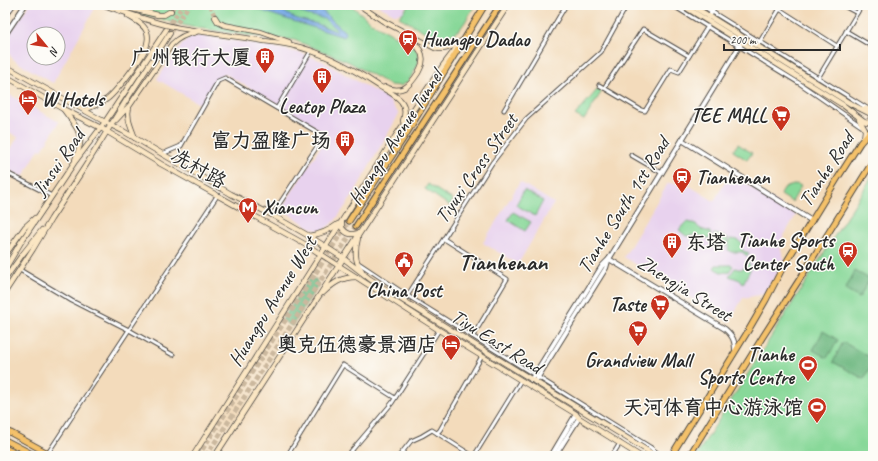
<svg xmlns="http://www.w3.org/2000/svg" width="878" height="461" font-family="Caveat,'LXGW WenKai TC',sans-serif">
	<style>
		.built { fill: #e8d2ee; fill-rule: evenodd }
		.green { fill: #88d899; stroke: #5a8262 }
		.forest { fill: #6eb881; stroke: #4c7256 }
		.water { fill: #7aace6; stroke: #526c88 }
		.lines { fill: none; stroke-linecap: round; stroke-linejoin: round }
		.secondary-tunnel { stroke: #cbb89e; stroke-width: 4.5; stroke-dasharray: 4.5 2; stroke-linecap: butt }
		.primary-tunnel { stroke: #cbb89e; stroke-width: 5; stroke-dasharray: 5 2.5; stroke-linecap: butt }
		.minor-casing { stroke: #494541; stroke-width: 5 }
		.tertiary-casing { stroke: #494541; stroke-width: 6 }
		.secondary-casing { stroke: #494541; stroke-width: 6 }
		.primary-casing { stroke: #494541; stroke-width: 7 }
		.trunk-casing { stroke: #494541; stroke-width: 7 }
		.minor { stroke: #fff; stroke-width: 3 }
		.tertiary { stroke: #fff; stroke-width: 4 }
		.secondary { stroke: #fbe6c3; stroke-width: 4.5 }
		.primary { stroke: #f4c16a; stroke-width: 5 }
		.trunk { stroke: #f4c16a; stroke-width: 5 }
		.labels { text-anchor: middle; stroke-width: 3; stroke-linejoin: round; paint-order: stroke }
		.poi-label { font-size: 20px; font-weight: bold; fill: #2b2b2b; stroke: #fdfcf7; text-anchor: end }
		.street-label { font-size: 20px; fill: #2b2b2b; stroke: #fdfcf7 }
		.district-label { font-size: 24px; font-weight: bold; fill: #2b2b2b; stroke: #fdfcf7 }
	</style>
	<rect width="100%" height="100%" fill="#fdfcf7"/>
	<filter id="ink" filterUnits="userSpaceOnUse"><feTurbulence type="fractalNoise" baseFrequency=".025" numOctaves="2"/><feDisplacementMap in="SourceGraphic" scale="8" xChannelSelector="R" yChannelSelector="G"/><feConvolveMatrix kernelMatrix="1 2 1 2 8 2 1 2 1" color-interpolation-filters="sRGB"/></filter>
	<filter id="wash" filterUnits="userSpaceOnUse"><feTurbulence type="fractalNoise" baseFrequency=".012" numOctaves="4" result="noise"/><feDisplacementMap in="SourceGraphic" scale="16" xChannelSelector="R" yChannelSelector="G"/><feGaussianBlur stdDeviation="0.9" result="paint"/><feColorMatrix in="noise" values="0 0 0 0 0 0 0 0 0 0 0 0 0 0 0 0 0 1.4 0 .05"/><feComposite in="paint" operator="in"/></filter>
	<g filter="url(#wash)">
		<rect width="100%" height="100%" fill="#f3dbbb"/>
		<g class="built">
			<path d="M29 5H89L95 8 53 83 17 62 11 57 8 51 7 44 9 35ZM34 34H58V58H34Z"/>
			<path d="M377 5H407L403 12 399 14H394Z"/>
			<path d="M202 36 255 44 301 53 322 61 388 99 399 114 352 197 335 221 322 231 313 229 281 209 328 135 282 106 225 74 216 79 201 105 157 79 183 43 191 37Z"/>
			<path d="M5 92 59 122 42 150 39 149 23 177 5 168V159L18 137 5 130Z"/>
			<path d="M730 174 796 215 779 244 785 261 764 294 743 298 729 322 624 257 668 183 688 185 714 201Z"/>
			<path d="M520 182 554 203 518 264 483 243Z"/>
		</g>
		<g class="green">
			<path d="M143 5H351L372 23 416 48 419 56V60L418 65 408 82 400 86 390 85 349 62 294 40 252 36 191 27 140 14Z"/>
			<path d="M409 5H475L465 22 460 29 447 38 442 40 436 38 399 17Z"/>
			<path d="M598 89 602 91 584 120 575 115Z"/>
			<path d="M738 144 752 153 747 160 733 151Z"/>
			<path d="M873 175V456H696Z"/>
			<path d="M428 184 453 200 450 206 425 189Z"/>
			<path d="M797 184 801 186 792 202 781 195 784 188Z"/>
			<path d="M524 190 543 201 535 216 516 205Z"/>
			<path d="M513 212 531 222 525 231 508 220Z"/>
			<path d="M688 222 696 224C699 230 705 230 710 232L712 239 696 235 686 236 679 230 684 224Z"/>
			<path d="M714 234 728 238 726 247 715 240Z"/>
			<path d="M730 239 738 240 742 244 741 246 743 251 749 253 747 256 742 252H731L728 250Z"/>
			<path d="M748 261 751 268 743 284 740 280 729 276 735 268C742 271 745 268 748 261Z"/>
			<path d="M716 265H732L733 266 728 273 726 272 723 273 717 270 714 268Z"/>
		</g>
		<g class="forest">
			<path d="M855 271 870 279 859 298 845 290Z"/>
			<path d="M309 279H316L318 285 292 326 282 320Z"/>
			<path d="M823 331 838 340 827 358 813 350Z"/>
			<path d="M843 342 873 359V362L864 379 833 362Z"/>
		</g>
		<path class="water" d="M246 5H254L276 12 277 8 276 5H279C287 19 303 20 317 24 323 26 329 29 335 31L337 30 326 20 319 17 311 16 302 13 292 5H300L309 12 315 13H316L308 5H316L346 33 344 37 277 16Z"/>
	</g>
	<g filter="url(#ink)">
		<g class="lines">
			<g class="secondary-tunnel">
				<path d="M211 5 212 10 215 17"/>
				<path d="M171 11 175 5"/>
				<path d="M167 28 183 5"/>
				<path d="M170 33 189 5"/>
			</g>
			<g class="primary-tunnel">
				<path d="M198 456 349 221"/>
				<path d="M206 456 356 226"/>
			</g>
			<g class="minor-casing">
				<g id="minor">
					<path d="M672 5 799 83 861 126"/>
					<path d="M701 5 867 108"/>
					<path d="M773 5 837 46"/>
					<path d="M842 5 857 13"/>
					<path d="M873 20V21"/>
					<path d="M846 31 873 47"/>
					<path d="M759 43 782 5"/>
					<path d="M868 44 873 36"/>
					<path d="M818 78 862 5"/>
					<path d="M599 85 641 110 645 111 671 69 679 72 708 26"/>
					<path d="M604 88 643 29 689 56"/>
					<path d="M277 108 311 51"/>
					<path d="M504 110 566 5"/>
					<path d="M162 154 181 146 218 81 225 78 322 135V139L272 215"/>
					<path d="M631 155 662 173"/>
					<path d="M5 172 52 196"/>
					<path d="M444 239 507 279 473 336"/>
					<path d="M357 262 408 296 650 447 661 456"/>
					<path d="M20 270 72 301 129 330 173 355"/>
					<path d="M404 301 492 163 526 119 601 52 627 5"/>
					<path d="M437 433 440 430 482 356"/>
					<path d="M48 453 217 196"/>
					<path d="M287 456 343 365 395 398"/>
					<path d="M347 456 392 403 439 330"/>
					<path d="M399 456 411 441 422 436 432 430 473 456"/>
					<path d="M474 456 521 380"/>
					<path d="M612 456 620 443"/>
				</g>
			</g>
			<g class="tertiary-casing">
				<g id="tertiary">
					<path d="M5 16 13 5"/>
					<path d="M709 17 715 5"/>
					<path d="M5 35 25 5"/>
					<path d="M682 140 812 221"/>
					<path d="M609 259 725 329C733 336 735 341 735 351"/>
					<path d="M531 380 602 266 609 259 742 42"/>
					<path d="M535 382 606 268 608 261"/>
					<path d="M551 456 576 414"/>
					<path d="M555 456 579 418"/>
				</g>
			</g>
			<g class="secondary-casing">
				<g id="secondary">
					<path d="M104 5C129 14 153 23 179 28 207 33 236 36 264 41 273 42 282 43 291 45 323 52 352 68 379 86 394 95 410 100 403 121"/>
					<path d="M115 5 158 15H164L171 11"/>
					<path d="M359 5 383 21 435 48C446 51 454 46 463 40"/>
					<path d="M682 5 843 105 864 121 867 122 870 121 871 117V114L851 104 691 5"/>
					<path d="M215 17 218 22 224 25 261 32 289 42"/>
					<path d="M5 66 105 122 123 131 231 194 272 215 309 236 343 258 370 279 404 301 656 456"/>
					<path d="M5 76 63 109 101 128 161 164 308 246 439 330 576 414 579 418 640 456"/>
					<path d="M385 87C402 94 409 87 418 73 421 67 424 62 422 55 420 46 410 40 404 34"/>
					<path d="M129 107C126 118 131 127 135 138"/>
					<path d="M862 109H873"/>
					<path d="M64 110C71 120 82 131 80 144 79 149 77 155 75 160"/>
					<path d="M85 110C93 106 101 103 107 99 117 91 145 55 147 44 148 40 148 35 147 32 144 24 135 20 128 16"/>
					<path d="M859 119 865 130 864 138"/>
					<path d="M116 120 130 105 172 44C179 37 186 34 196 32"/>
					<path d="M342 223V228C347 235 352 235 359 233"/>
					<path d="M309 236C321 234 329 231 338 224"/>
					<path d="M358 238C355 250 354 261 362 271"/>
					<path d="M5 255 25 227 35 218"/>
					<path d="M5 269 21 242 74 163 105 122 166 30"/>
					<path d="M5 279 22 255 42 230"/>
					<path d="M5 292 33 249 51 219 86 165 127 99 170 33"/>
					<path d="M323 293C333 283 342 277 356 277"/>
					<path d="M193 456 395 137 444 64 457 47"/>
					<path d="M215 456 508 5"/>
				</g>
			</g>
			<g class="primary-casing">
				<g id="primary">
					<path d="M349 221 405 136 485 5"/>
					<path d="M356 226 500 5"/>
				</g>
			</g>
			<g class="trunk-casing">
				<g id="trunk">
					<path d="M5 431 11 433 53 456"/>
					<path d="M5 440 36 456"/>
					<path d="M5 448 20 456"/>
					<path d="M5 455 6 456"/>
					<path d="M671 456 748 331 766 300 782 269 839 176 860 143 873 128"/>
					<path d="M689 456 762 338 801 277 873 161"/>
				</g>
			</g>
			<use href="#minor" class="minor"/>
			<use href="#tertiary" class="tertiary"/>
			<use href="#secondary" class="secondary"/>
			<use href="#primary" class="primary"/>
			<use href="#trunk" class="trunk"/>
		</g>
	</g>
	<defs>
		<g id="station-pin" transform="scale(1)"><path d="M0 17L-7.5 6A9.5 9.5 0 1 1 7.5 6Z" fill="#c8321e" stroke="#fdfcf7"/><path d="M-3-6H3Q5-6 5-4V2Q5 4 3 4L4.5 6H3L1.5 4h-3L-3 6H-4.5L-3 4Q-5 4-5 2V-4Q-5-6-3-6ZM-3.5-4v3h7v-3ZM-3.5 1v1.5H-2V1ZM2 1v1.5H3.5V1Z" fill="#fff"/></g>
		<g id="building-pin" transform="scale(1)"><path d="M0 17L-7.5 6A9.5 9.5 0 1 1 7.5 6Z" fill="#c8321e" stroke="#fdfcf7"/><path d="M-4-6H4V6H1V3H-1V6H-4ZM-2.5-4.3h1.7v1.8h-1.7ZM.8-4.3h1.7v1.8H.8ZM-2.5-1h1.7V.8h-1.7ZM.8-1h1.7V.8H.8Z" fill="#fff"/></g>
		<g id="hotel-pin" transform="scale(1)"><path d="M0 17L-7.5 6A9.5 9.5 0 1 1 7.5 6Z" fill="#c8321e" stroke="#fdfcf7"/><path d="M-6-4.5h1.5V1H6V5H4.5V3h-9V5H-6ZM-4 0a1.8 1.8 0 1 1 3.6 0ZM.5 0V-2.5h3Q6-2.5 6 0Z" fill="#fff"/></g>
		<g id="supermarket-pin" transform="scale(1)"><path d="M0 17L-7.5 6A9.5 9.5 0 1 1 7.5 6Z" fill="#c8321e" stroke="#fdfcf7"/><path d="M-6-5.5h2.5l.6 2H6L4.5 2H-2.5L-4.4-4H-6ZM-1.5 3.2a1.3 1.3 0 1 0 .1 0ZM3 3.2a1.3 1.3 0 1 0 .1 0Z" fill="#fff"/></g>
		<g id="metro-pin" transform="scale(1)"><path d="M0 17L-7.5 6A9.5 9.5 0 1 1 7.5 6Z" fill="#c8321e" stroke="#fdfcf7"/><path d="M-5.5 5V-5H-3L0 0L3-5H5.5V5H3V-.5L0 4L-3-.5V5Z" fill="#fff"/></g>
		<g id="civic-pin" transform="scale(1)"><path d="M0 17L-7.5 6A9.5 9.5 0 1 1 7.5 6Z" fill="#c8321e" stroke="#fdfcf7"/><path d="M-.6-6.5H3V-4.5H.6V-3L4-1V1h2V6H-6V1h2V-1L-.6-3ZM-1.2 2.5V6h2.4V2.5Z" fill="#fff"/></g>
		<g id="stadium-pin" transform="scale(1)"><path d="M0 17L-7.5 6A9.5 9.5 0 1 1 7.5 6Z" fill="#c8321e" stroke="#fdfcf7"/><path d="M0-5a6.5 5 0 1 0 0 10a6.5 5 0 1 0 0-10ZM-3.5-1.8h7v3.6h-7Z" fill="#fff"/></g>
	</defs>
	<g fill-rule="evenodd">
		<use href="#station-pin" x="408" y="39"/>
		<use href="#building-pin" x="265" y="57"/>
		<use href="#building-pin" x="322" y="77"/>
		<use href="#hotel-pin" x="28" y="99"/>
		<use href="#supermarket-pin" x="781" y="115"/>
		<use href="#building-pin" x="345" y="140"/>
		<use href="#station-pin" x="682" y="177"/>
		<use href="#metro-pin" x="248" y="207"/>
		<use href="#building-pin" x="672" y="242"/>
		<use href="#station-pin" x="848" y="251"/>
		<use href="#civic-pin" x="404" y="261"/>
		<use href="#supermarket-pin" x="660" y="304"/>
		<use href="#supermarket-pin" x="638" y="330"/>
		<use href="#hotel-pin" x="451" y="344"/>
		<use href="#stadium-pin" x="808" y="365"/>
		<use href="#stadium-pin" x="817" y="407"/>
	</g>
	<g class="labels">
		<g class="poi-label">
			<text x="422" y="46" text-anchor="start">Huangpu Dadao</text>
			<text x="251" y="64">广州银行大厦</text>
			<text x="42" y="106" text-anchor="start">W Hotels</text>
			<text x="322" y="113" text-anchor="middle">Leatop Plaza</text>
			<text x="767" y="122">TEE MALL</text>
			<text x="331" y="147">富力盈隆广场</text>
			<text x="696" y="184" text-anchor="start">Tianhenan</text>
			<text x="262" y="214" text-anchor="start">Xiancun</text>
			<text x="834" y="247">Tianhe Sports<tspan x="834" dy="23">Center South</tspan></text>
			<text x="686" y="249" text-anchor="start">东塔</text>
			<text x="404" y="297" text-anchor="middle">China Post</text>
			<text x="646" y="311">Taste</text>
			<text x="437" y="351">奥克伍德豪景酒店</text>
			<text x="794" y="361">Tianhe<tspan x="794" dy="23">Sports Centre</tspan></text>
			<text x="638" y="367" text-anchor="middle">Grandview Mall</text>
			<text x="803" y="414">天河体育中心游泳馆</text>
		</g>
		<g class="street-label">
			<text transform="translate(395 137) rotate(-57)" y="7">Huangpu Avenue Tunnel</text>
			<text transform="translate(58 162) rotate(-55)" y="7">Jinsui Road</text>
			<text transform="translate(199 168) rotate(30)" y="7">冼村路</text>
			<text transform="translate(476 168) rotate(-55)" y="7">Tiyuxi Cross Street</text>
			<text transform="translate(826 169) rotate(-57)" y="7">Tianhe Road</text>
			<text transform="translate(623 205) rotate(-58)" y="7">Tianhe South 1st Road</text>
			<text transform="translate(685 288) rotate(32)" y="7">Zhengjia Street</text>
			<text transform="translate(272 301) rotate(-58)" y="7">Huangpu Avenue West</text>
			<text transform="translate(497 341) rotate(32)" y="7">Tiyu East Road</text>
		</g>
		<g class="district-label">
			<text x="503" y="270">Tianhenan</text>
		</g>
	</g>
	<rect width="878" height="461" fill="none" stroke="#fdfcf7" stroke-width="20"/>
	<g transform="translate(46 46) rotate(119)"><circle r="19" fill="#fdfcf7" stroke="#a9a8a5"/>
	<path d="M0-3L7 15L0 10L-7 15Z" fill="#c8321e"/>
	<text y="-6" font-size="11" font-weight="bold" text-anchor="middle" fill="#2b2b2b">N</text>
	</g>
	<path d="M724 44v6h116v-6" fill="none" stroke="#2b2b2b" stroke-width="2"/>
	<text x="730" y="44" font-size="12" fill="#2b2b2b" stroke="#fdfcf7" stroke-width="3" paint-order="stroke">200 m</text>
</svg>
